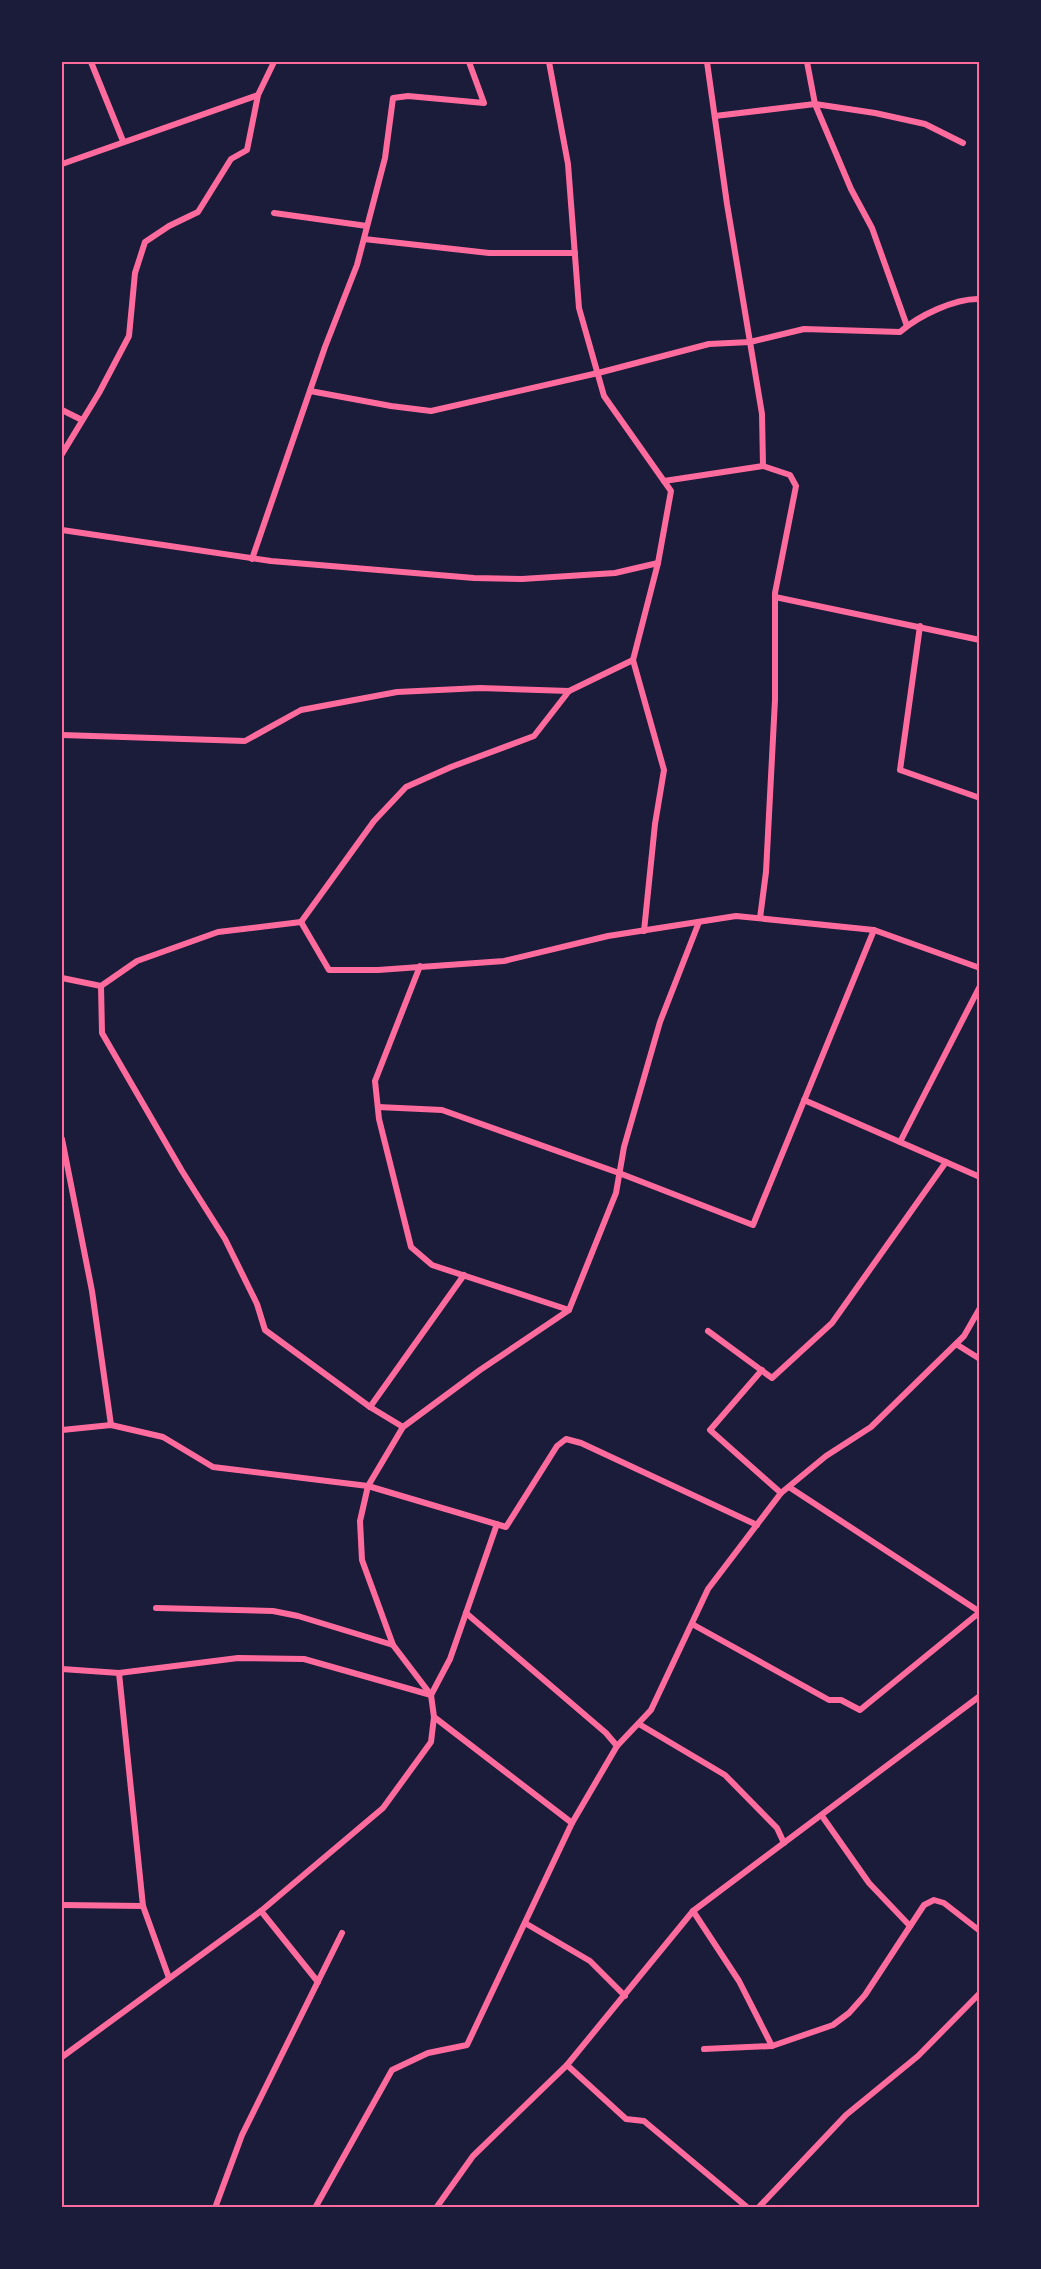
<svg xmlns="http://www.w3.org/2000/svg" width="1041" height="2269" font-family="'Fira Sans',sans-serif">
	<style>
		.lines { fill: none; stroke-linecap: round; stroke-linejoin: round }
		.minor { stroke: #ff6b9d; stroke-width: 6 }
		.neatline { fill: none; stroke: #ff6b9d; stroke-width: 2 }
	</style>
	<rect width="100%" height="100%" fill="#1b1b3a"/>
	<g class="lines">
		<g class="minor">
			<path d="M91 62 123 141"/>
			<path d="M549 62 568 164 579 308 604 396 671 491 658 563"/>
			<path d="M807 62 815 104 851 189 872 228 907 326"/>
			<path d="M715 116 815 104 875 113 925 124 963 143"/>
			<path d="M62 164 258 95"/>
			<path d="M274 213 367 226"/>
			<path d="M364 239 489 253H575"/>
			<path d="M310 391 391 406 431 411 598 373 709 344 750 342 804 329 900 332C918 316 955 298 980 299"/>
			<path d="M62 410 82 420"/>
			<path d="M62 454 99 393 129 336 135 273 145 242 169 226 198 212 231 159 247 150 258 95 274 62"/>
			<path d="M664 481 763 466 762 414 727 204 707 62"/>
			<path d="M62 530 271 561 474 578 522 579 615 573 658 563 633 660 664 770 655 824 644 931"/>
			<path d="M252 559 325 347 357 265 385 158 393 98 408 96 484 103 469 62"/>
			<path d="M775 597 980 640"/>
			<path d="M920 626 900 770 980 798"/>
			<path d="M62 735 245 741 301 710 397 692 480 688 569 691"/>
			<path d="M760 918 766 872 775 700V593L796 486 790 475 763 466"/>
			<path d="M301 922 374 821 406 787 451 767 534 736 569 691 633 660"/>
			<path d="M420 966 375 1081 379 1119 411 1247 432 1265 569 1310"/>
			<path d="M62 978 101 986 137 961 218 932 301 922 329 970H378L504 961 608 936 736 916 874 930 980 968"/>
			<path d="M101 986 102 1033 182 1171 225 1239 257 1304 265 1330 370 1407 403 1427"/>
			<path d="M804 1100 980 1177"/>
			<path d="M378 1107 442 1110 619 1173 753 1225 874 930"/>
			<path d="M62 1139 92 1291 111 1425"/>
			<path d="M900 1142 980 986"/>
			<path d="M708 1331 772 1378 832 1323 946 1162"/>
			<path d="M956 1344 980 1359"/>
			<path d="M762 1370 710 1430 781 1493"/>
			<path d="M370 1407 464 1275"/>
			<path d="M62 1430 111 1425 163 1437 213 1467 368 1486 506 1527 557 1446 566 1439 581 1443 757 1525"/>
			<path d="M789 1487 980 1612"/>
			<path d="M156 1608 273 1611 298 1616 393 1645"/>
			<path d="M466 1613 606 1733 617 1746"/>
			<path d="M692 1624 829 1700H841L860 1710 980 1612"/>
			<path d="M62 1669 119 1673 238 1658 304 1659 431 1695"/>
			<path d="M119 1673 143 1906 169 1978"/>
			<path d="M431 1695 450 1659 497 1524"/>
			<path d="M434 1717 572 1823"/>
			<path d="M639 1724 725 1775 777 1828 784 1843"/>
			<path d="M822 1816 869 1883 910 1926"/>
			<path d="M62 1905 143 1906"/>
			<path d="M261 1911 318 1982"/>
			<path d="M693 1911 739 1981 772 2046"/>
			<path d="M525 1923 590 1961 625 1996"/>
			<path d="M704 2049 772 2046 833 2025 849 2013 865 1995 924 1905 934 1900 944 1903 980 1931"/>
			<path d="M62 2057 261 1911 383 1808 431 1742 434 1717 431 1695 393 1645 362 1560 360 1521 368 1486 403 1427 480 1370 569 1310 616 1193 624 1147 660 1022 699 922"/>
			<path d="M567 2065 626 2119 644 2121 748 2208"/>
			<path d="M215 2208 242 2135 342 1933"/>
			<path d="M315 2208 392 2070 428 2053 467 2045 572 1823 617 1746 651 1710 708 1589 781 1493 826 1456 871 1427 964 1336 980 1308"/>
			<path d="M436 2208 473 2156 567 2065 693 1911 980 1696"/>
			<path d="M758 2208 846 2115 918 2056 980 1993"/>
			<path d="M978 2208 980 2206"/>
		</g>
	</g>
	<rect width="1041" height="2269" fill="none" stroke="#1b1b3a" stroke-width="126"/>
	<rect x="63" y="63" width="915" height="2143" class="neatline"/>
</svg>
